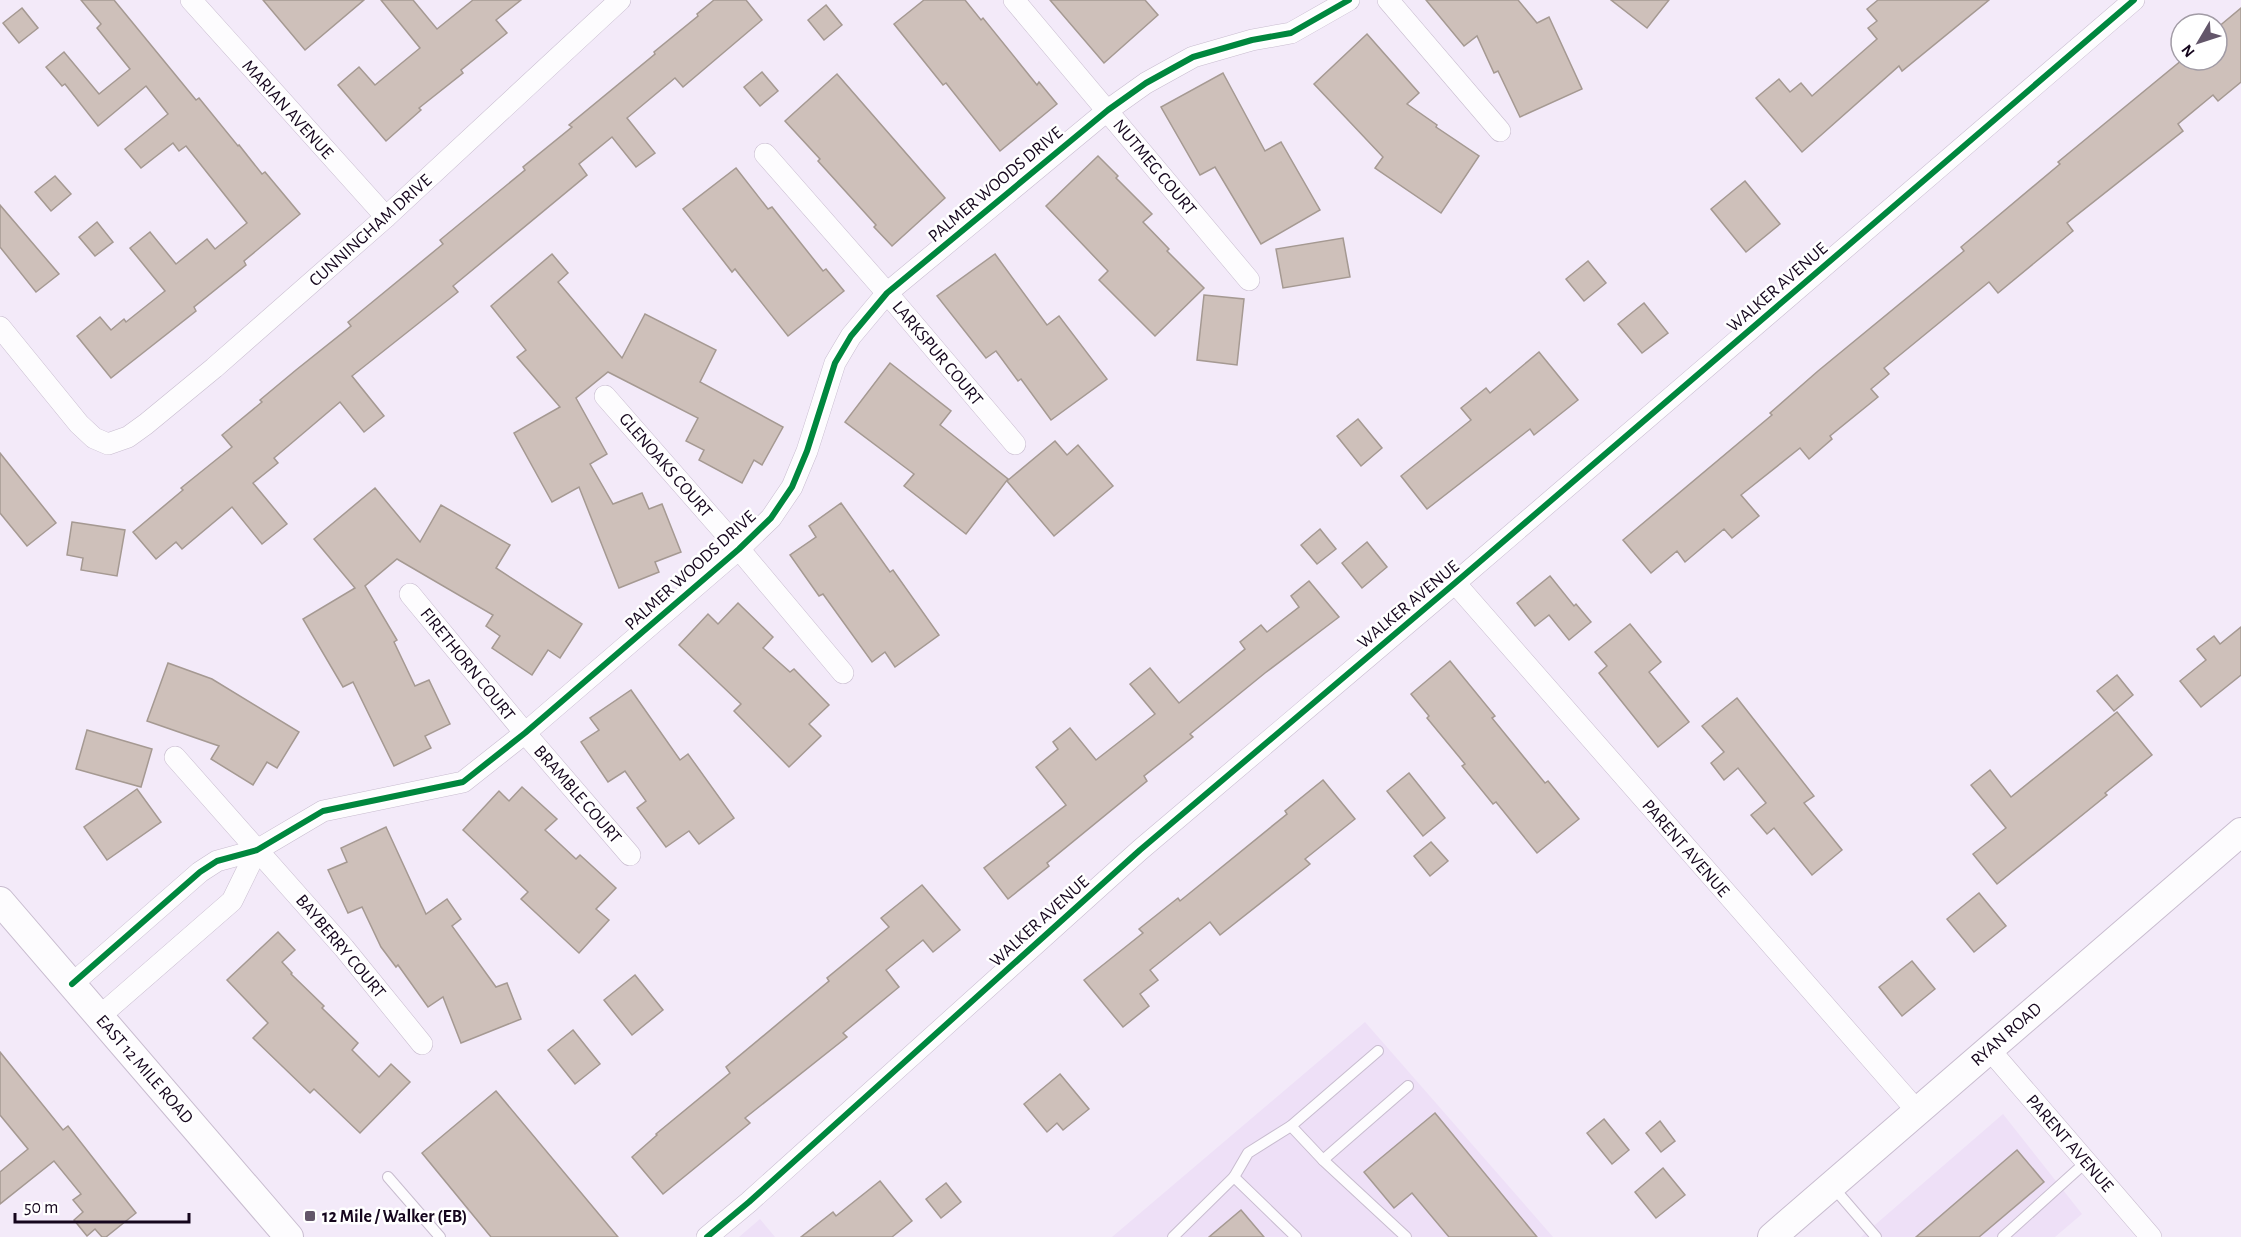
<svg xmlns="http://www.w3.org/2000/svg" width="2241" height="1237" font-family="'Alegreya Sans',sans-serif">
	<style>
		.built { fill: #eee0f7 }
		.building { fill: #cec0ba; stroke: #a59992; stroke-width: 1.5 }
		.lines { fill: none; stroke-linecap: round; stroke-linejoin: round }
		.service-casing { stroke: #c8bccf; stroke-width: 12 }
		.minor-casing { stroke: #c8bccf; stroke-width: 22 }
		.secondary-casing { stroke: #c8bccf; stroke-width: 30 }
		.service { stroke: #fdfcfe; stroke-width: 10 }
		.minor { stroke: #fdfcfe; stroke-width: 21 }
		.secondary { stroke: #fdfcfe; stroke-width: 28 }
		.cycleway-casing { stroke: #fff; stroke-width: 10 }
		.cycleway { stroke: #00873e; stroke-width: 6 }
		.poi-dot { fill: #63566a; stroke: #fff; stroke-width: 2 }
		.labels { text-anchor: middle; stroke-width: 5; stroke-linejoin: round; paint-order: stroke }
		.street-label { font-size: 18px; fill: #15061d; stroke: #fff }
		.poi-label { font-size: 18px; font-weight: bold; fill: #15061d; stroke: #fff; text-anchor: start }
	</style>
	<rect width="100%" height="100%" fill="#f3eaf9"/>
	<g class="built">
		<path d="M1365 1022 1553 1237H1112Z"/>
		<path d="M2003 1114 2082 1214 2055 1237H1861Z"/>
		<path d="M760 1219 775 1237H739Z"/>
	</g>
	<g class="building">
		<path d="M81 0H114L196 100 199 98 238 146 239 145 262 174 265 172 300 214 244 261 246 265 194 307 196 311 111 378 77 336 100 317 111 330 124 319 126 322 165 291 130 248 150 232 176 264 207 239 215 249 247 223 186 146 179 151 173 143 141 168 125 149 168 114 146 86 98 126 65 84 62 86 46 67 64 52 99 94 130 69 97 28 101 24Z"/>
		<path d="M263 0H364L305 50Z"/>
		<path d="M381 0H413L437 29 473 0H521L496 20 507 33 461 70 463 73 419 108 421 110 386 141 338 85 359 67 375 85 420 48Z"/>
		<path d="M714 0H746L762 20 683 87 675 78 627 118 655 153 636 167 612 137 579 164 587 175 453 286 458 292 352 376 384 416 364 432 340 402 274 458 278 463 253 483 287 524 262 544 232 507 182 549 176 542 156 559 133 532 183 490 181 488 232 447 222 435 262 402 260 400 296 370 351 326 348 322 443 244 440 240 525 170 523 167 572 127 569 125 655 54 654 52 698 16 697 14Z"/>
		<path d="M924 0H965L981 20 983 18 1037 85 1039 82 1057 104 1000 151 946 83 943 85 894 24Z"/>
		<path d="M1050 0H1145L1158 15 1104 63Z"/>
		<path d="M1426 0H1518L1537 23 1549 17 1582 89 1520 117 1498 71 1494 73 1477 36 1464 46Z"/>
		<path d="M1611 0H1669L1647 28Z"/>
		<path d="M1878 0H1989L1902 71 1899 66 1802 152 1756 98 1779 79 1790 92 1801 83 1812 96 1877 39 1868 28 1877 21 1867 9Z"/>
		<path d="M826 5 842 25 824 40 808 20Z"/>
		<path d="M22 8 38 28 19 43 3 23Z"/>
		<path d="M2241 8V82L2218 101 2213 95 2178 124 2183 131 2067 223 2073 231 1998 293 1989 282 1884 368 1889 374 1871 389 1878 397 1830 436 1832 439 1809 459 1800 448 1741 495 1759 516 1732 538 1724 529 1685 562 1677 551 1651 573 1623 540 1772 415 1770 413 1818 371 1964 251 1961 247 2060 164 2058 162 2182 60H2217V28Z"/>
		<path d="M1367 34 1419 93 1407 104 1437 125 1436 127 1479 156 1441 213 1375 168 1383 157 1314 84Z"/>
		<path d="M762 72 778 91 760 106 744 87Z"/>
		<path d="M1223 73 1265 151 1281 142 1320 210 1261 244 1215 167 1200 175 1161 107Z"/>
		<path d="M837 74 945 198 892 246 874 227 876 225 818 161 820 159 785 121Z"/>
		<path d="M1098 156 1118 176 1116 178 1152 214 1143 222 1169 249 1167 251 1204 288 1155 336 1099 280 1108 271 1046 206Z"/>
		<path d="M736 168 768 209 772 207 823 271 826 269 844 291 788 336 735 269 732 272 683 209Z"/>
		<path d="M55 176 71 194 51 211 35 192Z"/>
		<path d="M1745 181 1780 224 1746 252 1711 209Z"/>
		<path d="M0 205 59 274 36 292 0 247Z"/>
		<path d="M97 222 113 242 95 256 79 237Z"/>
		<path d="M1343 238 1350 277 1283 288 1276 249Z"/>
		<path d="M552 254 568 273 558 282 622 358 645 314 716 350 700 382 783 427 762 465 754 460 742 483 699 460 704 450 686 441 698 418 608 372 576 398 607 454 590 464 613 504 642 493 649 509 662 504 681 552 655 562 659 572 619 588 579 487 552 502 514 433 560 407 517 357 526 350 491 306Z"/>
		<path d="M995 254 1047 325 1059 316 1107 379 1051 420 1021 379 1018 381 996 351 986 358 937 296Z"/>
		<path d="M1588 261 1606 283 1584 301 1566 279Z"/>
		<path d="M1204 295 1244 299 1237 365 1197 360Z"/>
		<path d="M1644 303 1668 333 1642 353 1618 324Z"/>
		<path d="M1539 352 1578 400 1534 435 1530 429 1427 509 1401 476 1471 420 1461 408 1486 388 1490 393Z"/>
		<path d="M890 363 951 411 940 425 1008 479 966 534 904 486 914 474 845 422Z"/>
		<path d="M1358 419 1382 448 1361 466 1337 436Z"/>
		<path d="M1055 441 1067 455 1078 445 1113 486 1054 536 1007 481Z"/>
		<path d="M0 453 56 523 27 546 0 513Z"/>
		<path d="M375 488 420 542 441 505 510 545 496 568 582 624 560 658 548 650 532 675 492 648 500 636 486 626 493 615 397 559 365 586 397 640 394 642 415 686 429 680 450 724 425 736 431 748 394 766 353 682 343 687 303 619 355 588 314 539Z"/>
		<path d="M841 503 890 572 893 570 939 635 895 667 885 652 872 662 823 594 819 596 790 555 816 537 809 526Z"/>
		<path d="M72 522 125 530 117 576 81 570 83 558 67 555Z"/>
		<path d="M1320 529 1336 549 1317 564 1301 545Z"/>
		<path d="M1367 542 1387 567 1362 588 1342 563Z"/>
		<path d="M1550 576 1574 606 1576 604 1591 622 1569 640 1549 615 1535 626 1517 603Z"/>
		<path d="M1309 581 1339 617 1265 673 1190 734 1193 737 1144 776 1147 781 1047 863 1049 866 1008 899 984 868 1066 805 1036 767 1058 749 1053 742 1070 728 1096 760 1155 714 1130 684 1150 668 1179 703 1245 649 1240 642 1261 625 1267 632 1299 607 1291 596Z"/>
		<path d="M738 603 773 637 763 648 790 672 794 669 829 705 809 724 821 736 789 767 734 711 741 704 679 645 708 614 718 624Z"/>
		<path d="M1630 624 1661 662 1649 672 1689 722 1658 747 1599 673 1607 666 1595 652Z"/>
		<path d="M2241 627V675L2201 707 2180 681 2206 660 2197 649 2214 636 2220 644Z"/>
		<path d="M1450 661 1495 716 1492 718 1545 783 1548 781 1579 819 1537 853 1496 802 1493 804 1462 766 1465 764 1427 718 1429 716 1411 694Z"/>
		<path d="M168 663 212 679 299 732 277 768 267 762 253 785 211 759 219 746 147 721Z"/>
		<path d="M2117 675 2133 695 2114 711 2097 691Z"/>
		<path d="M631 690 680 760 688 754 734 818 699 844 689 831 666 847 637 808 646 801 625 771 608 782 581 742 599 730 590 718Z"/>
		<path d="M1737 698 1814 796 1804 803 1842 850 1812 875 1774 828 1767 834 1751 815 1766 803 1738 768 1724 780 1711 763 1724 752 1702 726Z"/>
		<path d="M2117 712 2152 755 2105 793 2107 795 1997 884 1973 854 2006 828 1971 785 1990 770 2011 797Z"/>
		<path d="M87 730 152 749 141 787 76 769Z"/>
		<path d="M1409 773 1445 818 1423 836 1387 791Z"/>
		<path d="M1323 780 1355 819 1305 859 1310 864 1220 935 1210 922 1150 970 1158 980 1140 994 1149 1006 1123 1027 1084 980 1143 933 1139 929 1178 898 1180 901 1287 814 1285 811Z"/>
		<path d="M522 787 557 819 545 830 576 859 580 855 616 888 596 909 609 920 579 953 521 899 528 892 463 830 499 791 509 801Z"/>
		<path d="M137 789 161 822 107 860 84 827Z"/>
		<path d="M386 827 426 914 447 899 461 919 452 926 496 987 507 983 521 1019 461 1043 443 997 428 1007 398 965 396 967 381 947 362 907 348 913 328 870 347 862 341 848Z"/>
		<path d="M1431 842 1448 861 1430 876 1414 856Z"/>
		<path d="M922 885 960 930 933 952 923 940 886 970 899 987 843 1033 847 1037 745 1118 750 1123 663 1194 632 1157 657 1135 656 1134 730 1073 726 1067 829 981 827 978 889 927 881 918Z"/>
		<path d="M1979 893 2006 926 1974 952 1947 919Z"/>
		<path d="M278 932 295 950 282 962 292 973 291 974 324 1006 322 1008 358 1043 352 1050 379 1077 391 1064 410 1082 360 1133 314 1089 310 1093 253 1038 268 1023 227 980Z"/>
		<path d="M1912 961 1935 989 1902 1016 1879 987Z"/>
		<path d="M635 975 663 1010 632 1035 604 1000Z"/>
		<path d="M573 1030 600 1064 575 1084 548 1050Z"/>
		<path d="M0 1052 63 1130 68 1126 136 1213 106 1237H102L95 1229 87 1236 74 1220 83 1212 73 1200 81 1194 54 1161 0 1204V1172L28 1149 0 1115Z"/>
		<path d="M1060 1074 1089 1109 1063 1130 1057 1123 1047 1132 1024 1104Z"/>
		<path d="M496 1091 618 1237H491L422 1153Z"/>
		<path d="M1435 1113 1537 1237H1449L1412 1193 1394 1208 1364 1172Z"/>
		<path d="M1604 1119 1629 1150 1612 1164 1587 1133Z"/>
		<path d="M1660 1121 1675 1141 1661 1152 1646 1133Z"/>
		<path d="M2017 1150 2044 1182 1979 1237H1916Z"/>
		<path d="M1663 1168 1685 1195 1656 1218 1635 1192Z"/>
		<path d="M880 1181 912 1221 892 1237H801L833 1212 836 1216Z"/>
		<path d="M946 1183 961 1202 941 1218 926 1199Z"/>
		<path d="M1241 1210 1264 1237H1209Z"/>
	</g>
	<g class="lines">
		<g class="service-casing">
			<g id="service">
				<path d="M1378 1051 1291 1126 1323 1160 1406 1237"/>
				<path d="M1323 1160 1408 1086"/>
				<path d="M388 1177 440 1237"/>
				<path d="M1234 1177 1248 1153 1291 1126"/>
				<path d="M1833 1187 1876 1237"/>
				<path d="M1173 1237 1234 1177 1296 1237"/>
				<path d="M2003 1237 2086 1162"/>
			</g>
		</g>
		<g class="minor-casing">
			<g id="minor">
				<path d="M191 0 386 217"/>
				<path d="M1014 0 1249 280"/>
				<path d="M1388 0 1500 131"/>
				<path d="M765 154 887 293 1015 444"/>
				<path d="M0 327 79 424 94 438 108 444 128 437 146 424 214 368 386 217 620 0"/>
				<path d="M605 396 739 549 843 673"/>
				<path d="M1455 583 1918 1112"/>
				<path d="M410 594 525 733 630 855"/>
				<path d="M175 757 344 948 422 1044"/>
				<path d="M72 984 200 872 217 861 257 850 323 811 463 782 525 733 739 549 771 518 792 487 807 451 835 363 851 336 887 293 1108 110 1146 83 1193 57 1252 40 1291 33 1349 0"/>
				<path d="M100 1016 232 901 257 850"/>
				<path d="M1989 1049 2151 1237"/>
				<path d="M707 1237 749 1202 1140 850 1455 583 2134 0"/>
			</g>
		</g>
		<g class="secondary-casing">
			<g id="secondary">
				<path d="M0 901 289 1237"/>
				<path d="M1772 1237 2241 832"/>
			</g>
		</g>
		<use href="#service" class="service"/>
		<use href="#minor" class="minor"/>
		<use href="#secondary" class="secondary"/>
		<g class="cycleway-casing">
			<g id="cycleway">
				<path d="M72 984 200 872 217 861 257 850 323 811 463 782 525 733 739 549 771 518 792 487 807 451 835 363 851 336 887 293 1108 110 1146 83 1193 57 1252 40 1291 33 1349 0"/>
				<path d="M707 1237 749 1202 1140 850 1455 583 2134 0"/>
			</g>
		</g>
		<use href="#cycleway" class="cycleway"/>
	</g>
	<rect class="poi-dot" x="304" y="1210" width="12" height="12" rx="3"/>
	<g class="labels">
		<g class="street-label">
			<text transform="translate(288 109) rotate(48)" y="6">MARIAN AVENUE</text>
			<text transform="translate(1155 167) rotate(50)" y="6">NUTMEG COURT</text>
			<text transform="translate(995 184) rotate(-40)" y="6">PALMER WOODS DRIVE</text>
			<text transform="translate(370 230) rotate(-42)" y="6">CUNNINGHAM DRIVE</text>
			<text transform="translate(1777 287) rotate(-41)" y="6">WALKER AVENUE</text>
			<text transform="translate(938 353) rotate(50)" y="6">LARKSPUR COURT</text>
			<text transform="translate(666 465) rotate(49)" y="6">GLENOAKS COURT</text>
			<text transform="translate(690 570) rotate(-42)" y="6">PALMER WOODS DRIVE</text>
			<text transform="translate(1408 604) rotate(-40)" y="6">WALKER AVENUE</text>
			<text transform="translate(468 664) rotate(51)" y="6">FIRETHORN COURT</text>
			<text transform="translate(578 794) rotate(49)" y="6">BRAMBLE COURT</text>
			<text transform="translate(1686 848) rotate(49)" y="6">PARENT AVENUE</text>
			<text transform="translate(1039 921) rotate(-42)" y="6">WALKER AVENUE</text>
			<text transform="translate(341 946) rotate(50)" y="6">BAYBERRY COURT</text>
			<text transform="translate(2006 1034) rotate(-41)" y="6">RYAN ROAD</text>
			<text transform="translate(145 1069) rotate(49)" y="6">EAST 12 MILE ROAD</text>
			<text transform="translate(2070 1143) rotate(49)" y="6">PARENT AVENUE</text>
		</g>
		<g class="poi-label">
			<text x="322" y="1222">12 Mile / Walker (EB)</text>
		</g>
	</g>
	<g transform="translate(2199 42) rotate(231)"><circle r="28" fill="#ffffff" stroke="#a19ba5" stroke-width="1.5"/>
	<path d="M0-4.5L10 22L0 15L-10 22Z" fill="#63566a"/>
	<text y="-9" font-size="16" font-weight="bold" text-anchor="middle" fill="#15061d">N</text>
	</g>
	<path d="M15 1213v9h174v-9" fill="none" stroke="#15061d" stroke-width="3"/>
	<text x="24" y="1213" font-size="18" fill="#15061d" stroke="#ffffff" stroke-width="4.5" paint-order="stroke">50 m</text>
</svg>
